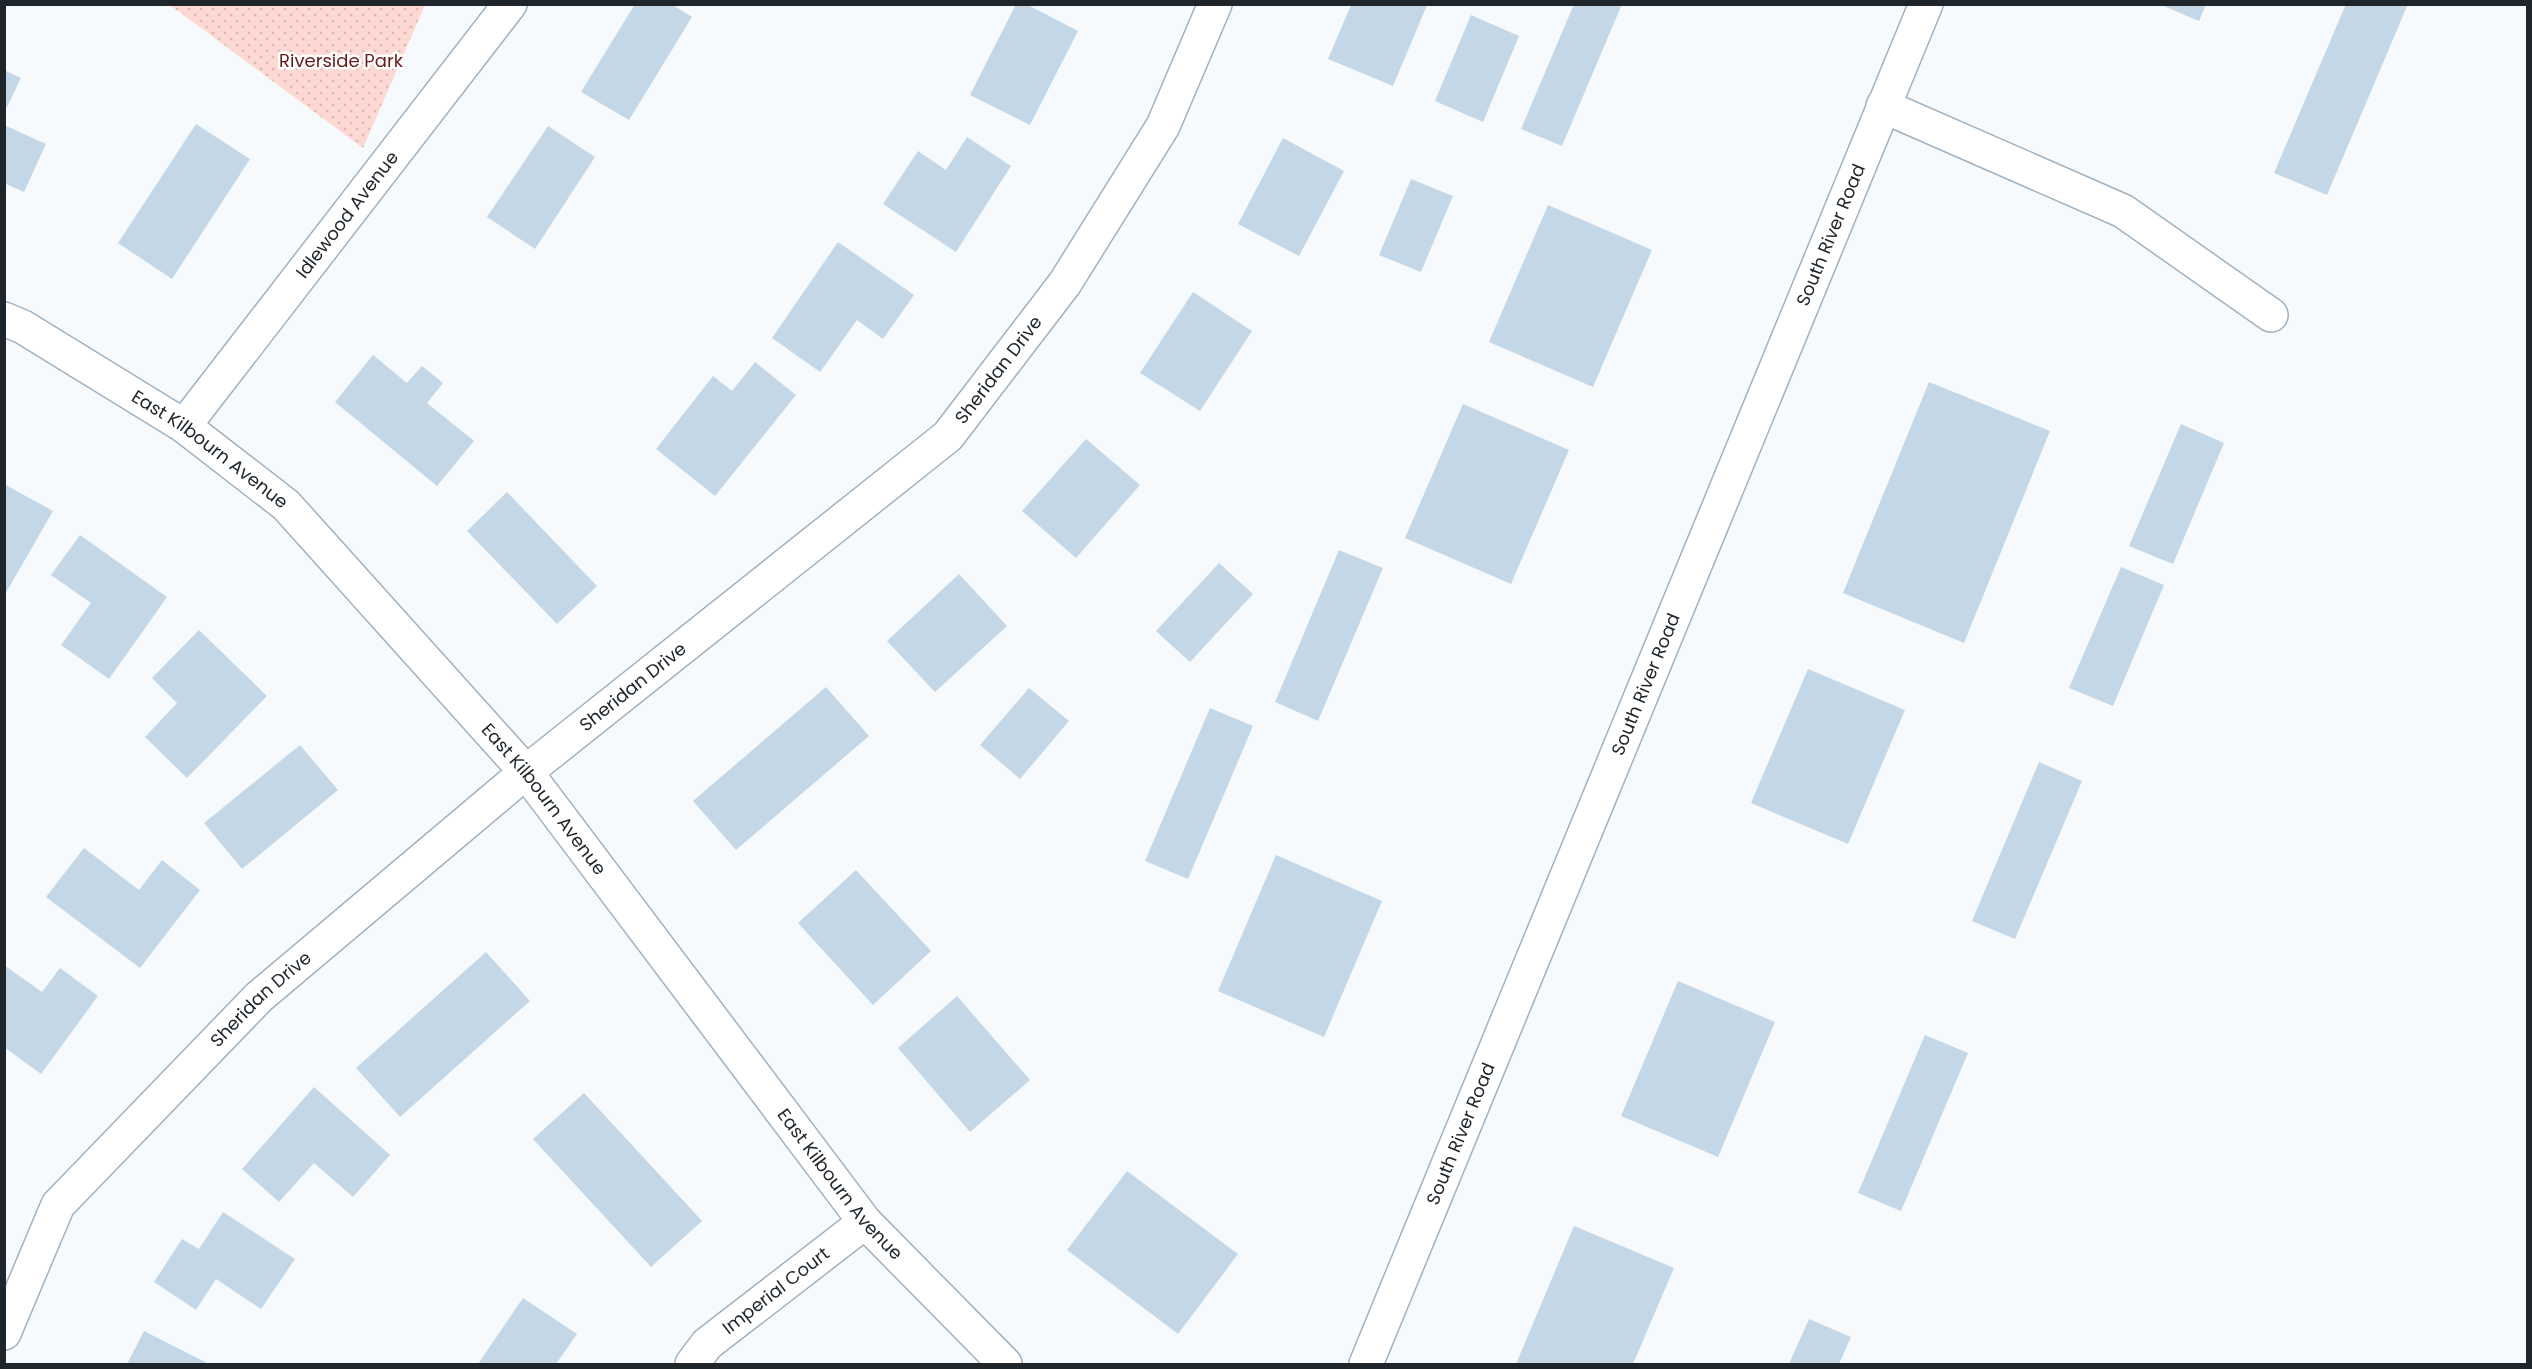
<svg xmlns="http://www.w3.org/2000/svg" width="2532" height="1369" font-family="Poppins,sans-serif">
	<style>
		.park { fill: url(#park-dots) }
		.building { fill: #c4d7e7 }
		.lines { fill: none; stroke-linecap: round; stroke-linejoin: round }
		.street-casing { stroke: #9fb2c1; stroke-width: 36 }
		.secondary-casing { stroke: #9fb2c1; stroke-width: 36 }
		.street { stroke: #fff; stroke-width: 33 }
		.secondary { stroke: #fff; stroke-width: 33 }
		.labels { text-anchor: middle; stroke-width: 5; stroke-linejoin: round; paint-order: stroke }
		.park-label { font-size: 18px; fill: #661b19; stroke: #fff }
		.street-label { font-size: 18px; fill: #1e252b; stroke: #fff }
	</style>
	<defs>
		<pattern id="park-dots" width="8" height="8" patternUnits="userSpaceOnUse" patternTransform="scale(1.5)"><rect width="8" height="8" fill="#fed8d3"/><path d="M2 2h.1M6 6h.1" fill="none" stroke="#d9b9b5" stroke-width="1.8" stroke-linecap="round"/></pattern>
	</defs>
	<rect width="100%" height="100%" fill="#f6fafd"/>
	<path class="park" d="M170 5H425L363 148Z"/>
	<g class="building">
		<path d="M635 4H671L692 17 629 120 581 92Z"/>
		<path d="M1016 4H1026L1078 31 1030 125 970 95Z"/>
		<path d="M1574 4H1622L1562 146 1521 129Z"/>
		<path d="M2159 4H2206L2199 21Z"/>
		<path d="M2346 4H2408L2327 195 2274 173Z"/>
		<path d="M1351 5H1427L1393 86 1328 59Z"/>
		<path d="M1471 15 1519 36 1483 122 1435 101Z"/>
		<path d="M4 70 21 78 4 113Z"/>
		<path d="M196 124 250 159 172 279 118 243Z"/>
		<path d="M4 125 46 144 24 192 4 183Z"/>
		<path d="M548 126 595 157 535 249 487 217Z"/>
		<path d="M967 137 1011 166 956 252 883 204 918 151 946 170Z"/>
		<path d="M1283 138 1344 171 1299 256 1238 224Z"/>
		<path d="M1411 179 1453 196 1421 272 1379 255Z"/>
		<path d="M1548 205 1652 250 1593 387 1489 342Z"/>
		<path d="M838 242 914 295 883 339 857 320 820 372 772 338Z"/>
		<path d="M1193 292 1252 331 1200 411 1140 373Z"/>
		<path d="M373 355 407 383 422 366 443 383 427 403 474 441 437 486 335 402Z"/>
		<path d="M755 362 796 395 715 496 656 449 713 376 732 391Z"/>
		<path d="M1929 382 2050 431 1964 643 1843 593Z"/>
		<path d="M1463 404 1569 450 1511 584 1405 538Z"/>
		<path d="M2181 424 2224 443 2173 564 2129 546Z"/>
		<path d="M1086 439 1140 485 1076 558 1022 511Z"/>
		<path d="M4 484 53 511 4 596Z"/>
		<path d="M507 492 597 586 557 624 467 531Z"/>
		<path d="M80 535 167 597 109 679 61 645 91 603 51 575Z"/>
		<path d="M1339 550 1383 568 1318 721 1275 702Z"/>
		<path d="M1219 563 1253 594 1190 662 1156 631Z"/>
		<path d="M2121 567 2164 585 2113 706 2069 688Z"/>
		<path d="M959 574 1007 626 935 692 887 641Z"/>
		<path d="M199 630 267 696 187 778 145 737 177 703 152 678Z"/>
		<path d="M1808 669 1905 710 1848 844 1751 803Z"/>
		<path d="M826 687 869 736 736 850 693 801Z"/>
		<path d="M1029 688 1069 721 1020 779 980 745Z"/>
		<path d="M1210 708 1253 726 1188 879 1145 861Z"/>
		<path d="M300 745 338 790 242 869 204 823Z"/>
		<path d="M2039 762 2082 781 2015 939 1972 921Z"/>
		<path d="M84 848 139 890 162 860 200 890 140 968 46 897Z"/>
		<path d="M1276 855 1382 901 1324 1037 1218 991Z"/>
		<path d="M856 870 931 951 873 1005 798 923Z"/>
		<path d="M486 952 530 1001 400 1117 356 1068Z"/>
		<path d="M4 965 42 992 60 968 98 996 41 1074 4 1047Z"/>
		<path d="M1678 981 1775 1022 1718 1157 1621 1116Z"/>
		<path d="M957 996 1030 1080 970 1132 898 1048Z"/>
		<path d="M1925 1035 1968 1053 1901 1211 1858 1193Z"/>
		<path d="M314 1087 390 1155 353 1197 314 1163 279 1202 242 1169Z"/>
		<path d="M584 1093 702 1221 651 1267 533 1139Z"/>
		<path d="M1127 1171 1238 1254 1178 1334 1067 1250Z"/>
		<path d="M223 1212 295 1259 261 1309 216 1279 196 1310 154 1282 182 1239 199 1249Z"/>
		<path d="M1574 1226 1674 1268 1633 1364H1516Z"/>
		<path d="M523 1298 577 1334 556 1364H478Z"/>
		<path d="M1809 1319 1851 1337 1839 1364H1789Z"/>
		<path d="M144 1331 209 1364H127Z"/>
	</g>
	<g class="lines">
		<g class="street-casing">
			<g id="street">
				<path d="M1883 106 2123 211 2271 315"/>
				<path id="s1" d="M4 319 23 327 184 426 286 505 526 772 865 1222 1005 1364"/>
				<path id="s2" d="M184 426 510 4"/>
				<path id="s3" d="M4 1333 58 1205 259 997 526 772 948 436 1065 283 1163 126 1215 4"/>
				<path id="s4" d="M692 1364 707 1344 865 1222"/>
			</g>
		</g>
		<g class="secondary-casing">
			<g id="secondary">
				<path id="s5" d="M1366 1364 1926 4"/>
			</g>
		</g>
		<use href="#street" class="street"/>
		<use href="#secondary" class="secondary"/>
	</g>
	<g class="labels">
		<g class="park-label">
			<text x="341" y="67">Riverside Park</text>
		</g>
		<g class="street-label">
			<text dy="6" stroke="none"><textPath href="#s2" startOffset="267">Idlewood Avenue</textPath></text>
			<text dy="6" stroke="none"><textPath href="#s5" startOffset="1221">South River Road</textPath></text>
			<text dy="6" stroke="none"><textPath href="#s3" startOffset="1400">Sheridan Drive</textPath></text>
			<text dy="6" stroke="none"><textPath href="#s1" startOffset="244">East Kilbourn Avenue</textPath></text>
			<text dy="6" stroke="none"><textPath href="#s5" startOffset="735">South River Road</textPath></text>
			<text dy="6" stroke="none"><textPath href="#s3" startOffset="914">Sheridan Drive</textPath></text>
			<text dy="6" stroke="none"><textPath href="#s1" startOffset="730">East Kilbourn Avenue</textPath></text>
			<text dy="6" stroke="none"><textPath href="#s3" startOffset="428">Sheridan Drive</textPath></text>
			<text dy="6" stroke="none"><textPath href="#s5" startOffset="249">South River Road</textPath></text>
			<text dy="6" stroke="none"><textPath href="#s1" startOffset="1216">East Kilbourn Avenue</textPath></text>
			<text dy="6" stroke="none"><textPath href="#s4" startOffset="112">Imperial Court</textPath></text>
		</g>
	</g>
	<rect width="2532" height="1369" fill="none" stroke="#1e252b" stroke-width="12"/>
</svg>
